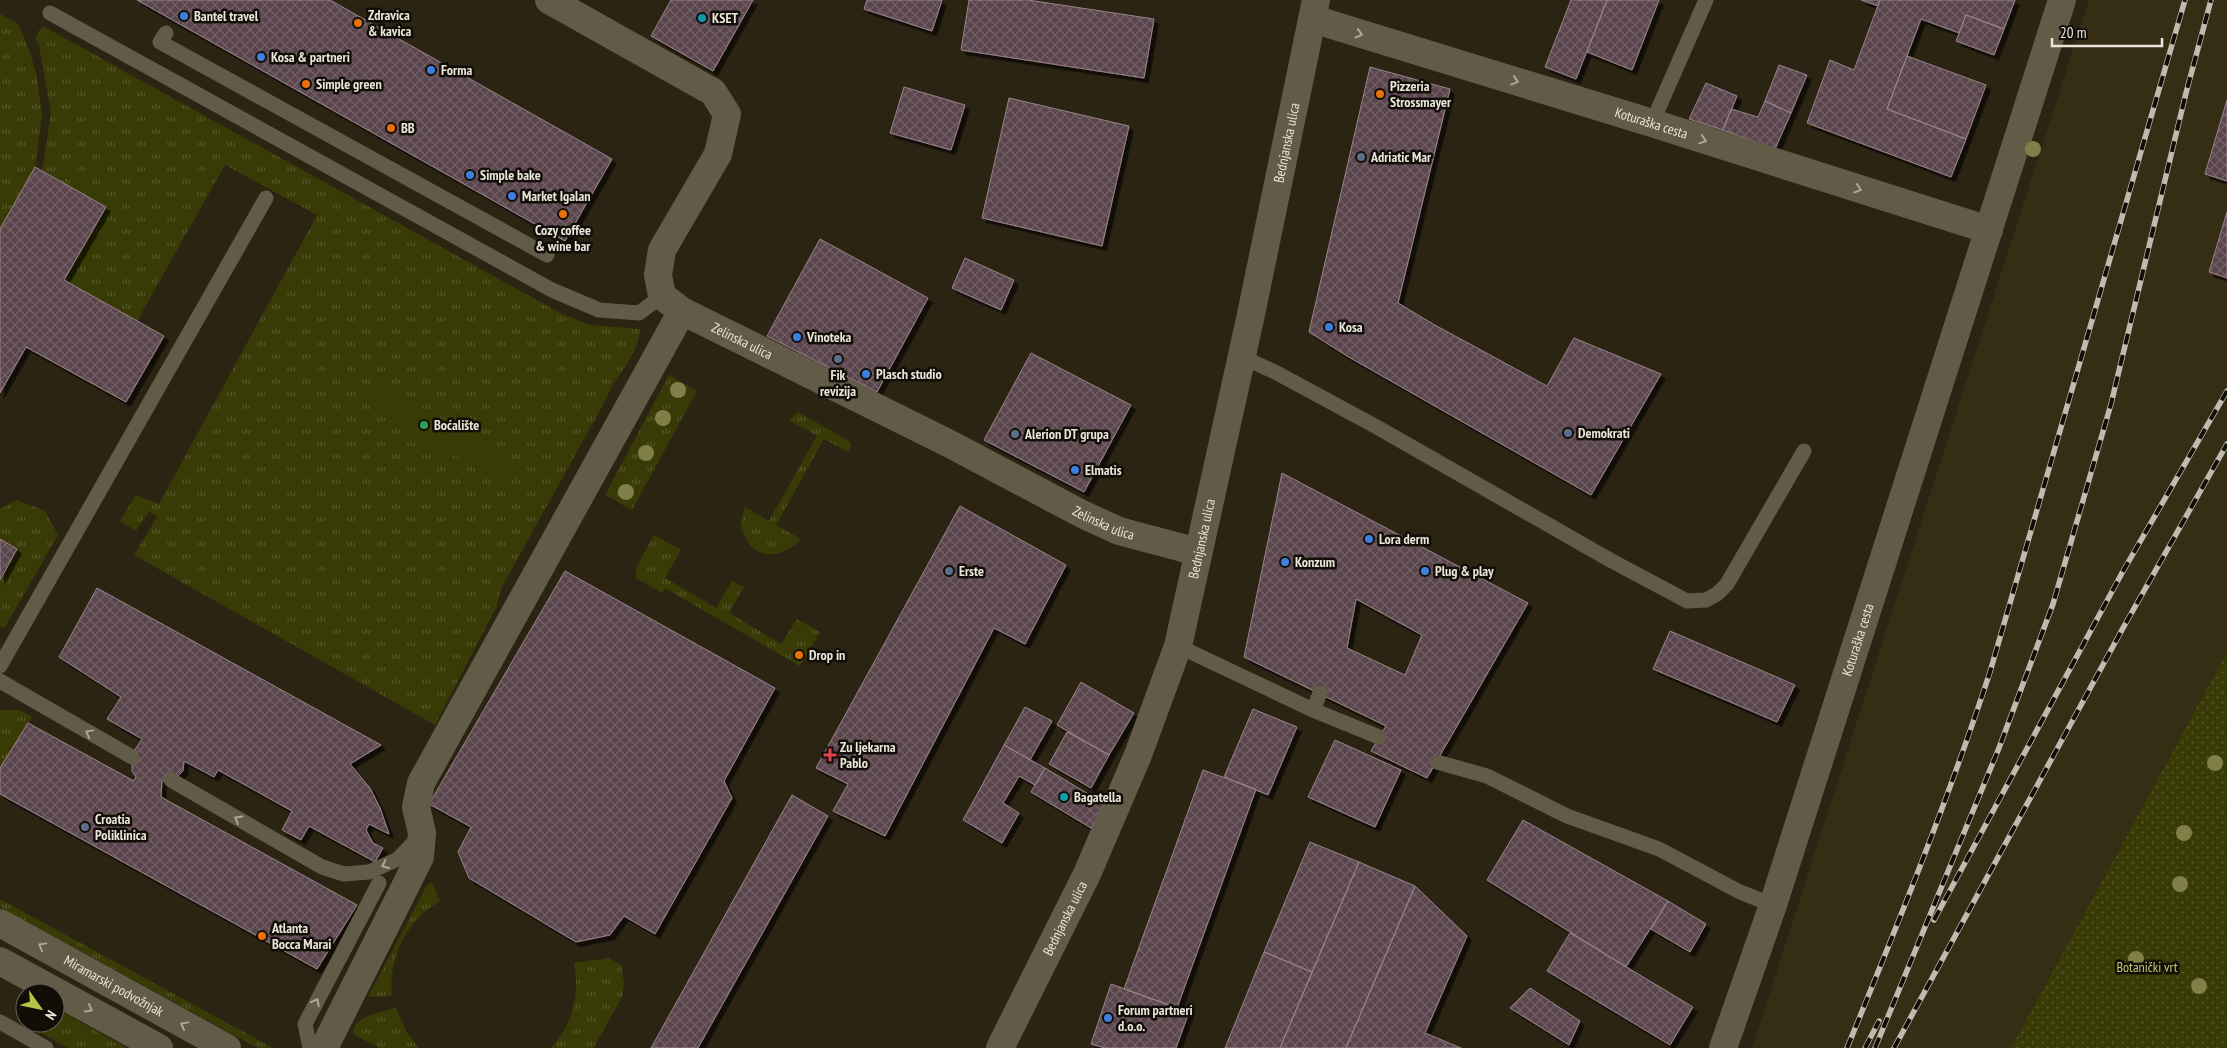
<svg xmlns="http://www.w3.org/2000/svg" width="2227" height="1048" viewBox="0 0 2227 1048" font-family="'PT Sans Narrow',sans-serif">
<defs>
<pattern id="grass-tufts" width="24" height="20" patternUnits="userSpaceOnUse" patternTransform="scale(1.25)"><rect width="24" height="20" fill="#393b06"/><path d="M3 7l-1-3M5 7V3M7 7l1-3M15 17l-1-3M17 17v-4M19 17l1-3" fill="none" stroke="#56572a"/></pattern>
<pattern id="garden-dots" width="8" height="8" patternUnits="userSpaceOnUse" patternTransform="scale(1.25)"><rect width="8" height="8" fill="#393b06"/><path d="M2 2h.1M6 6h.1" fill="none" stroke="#56572a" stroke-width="1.8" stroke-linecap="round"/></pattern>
<pattern id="building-cross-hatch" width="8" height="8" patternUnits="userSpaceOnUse" patternTransform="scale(1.25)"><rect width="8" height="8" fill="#5a454d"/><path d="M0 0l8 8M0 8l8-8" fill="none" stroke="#726066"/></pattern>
<filter id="shadow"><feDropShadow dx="4.5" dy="4.5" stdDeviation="0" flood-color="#0009"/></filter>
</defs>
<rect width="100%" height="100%" fill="#2b2413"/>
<path fill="#362d15" d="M2089,0h138v652l-216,396h-259z"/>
<path fill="url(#grass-tufts)" d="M0,14l18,10 10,23 8,25 6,42 -7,53 -35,62z
M43,26l519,288 28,11 50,4c-2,29 -25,46 -35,72l-103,186 -6,21 -61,117 -301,-170 23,-38 -8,-6 -13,20 -16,-10 16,-26 23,9 158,-289 -92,-50 -88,156 -73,-41 41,-73 -63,-35 9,-59 -12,-68 -4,-7z
M669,375l28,16 -65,119 -27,-15z
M798,412l51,29 2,4 -3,7 -24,-13 -48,86 25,14c-16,17 -44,24 -55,-1 -2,-3 -5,-8 -5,-11 -1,-6 3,-14 4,-20l24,14 48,-85 -28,-16z
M17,500l28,11 13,24 -53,92 -5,1v-48l17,-30 -17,-11v-30z
M654,535l27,15 -16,28 51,30 16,-27 12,6 -15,26 52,31 16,-25 23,13 -20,34 -135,-78 -3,5 -26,-15v-10z
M0,710h20l12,7 -32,51z
M430,883l3,1 7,17c-33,19 -52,56 -48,95l-24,1 58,-110z
M0,899l273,149h-15l-258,-141z
M609,958l12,7 3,18 -2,14 -29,51h-42c22,-24 29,-53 23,-85z
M25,1000v23h30v-15l72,40h-59l-49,-28 -3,-8 5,-11z
M396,1008l11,25 12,15h-39l-25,-13 -2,-4c4,-16 28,-19 43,-23z"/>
<path fill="url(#garden-dots)" d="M2227,652v396h-216z"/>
<path fill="#393b06" d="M378,385l133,79 -11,18 -133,-78z"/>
<path fill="url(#building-cross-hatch)" stroke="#9a838b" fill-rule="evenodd" filter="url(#shadow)" d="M137,0h193l282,159 -47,82z
M671,0h82l-40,71 -62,-35z
M867,0h75l-10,31 -68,-22z
M969,0h59l126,19 -10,59 -183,-28z
M1571,0h36l-31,79 -31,-12z
M1607,0h52l-27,70 -45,-18z
M1861,0h19l-2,6z
M1880,0h135l-11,29 -38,-14 -7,18 -38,-14 -34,90 79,30 -15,38 -144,-54 23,-63 24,10z
M1966,15l38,14 -10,26 -38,-14z
M1907,56l79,29 -20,54 -79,-30z
M1779,65l28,10 -16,38 -26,-12z
M1370,67l80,22 -52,214 35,21 114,62 27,-48 87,36 -70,121 -244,-139 -38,-24z
M1706,83l31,13 -14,34 -34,-11z
M904,87l61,18 -14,45 -61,-17z
M1009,98l120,28 -27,120 -120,-28z
M2227,100v81l-22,-7z
M1765,101l26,12 -16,36 -52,-19 8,-21 27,8z
M35,167l71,40 -42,73 100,56 -38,66 -100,-55 -26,46v-164z
M2227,212v66l-18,-6z
M820,239l108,59 -51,94 -110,-56z
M965,258l49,22 -13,30 -49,-22z
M1031,353l100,52 -47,87 -100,-52z
M1282,473l246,130 -101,175 -56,-27 15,-25 -142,-69zM1356,599l66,36 -17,40 -58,-27z
M960,506l106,59 -41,79 -31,-16 -109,208 -52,-25 15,-27 -32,-16z
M0,539l17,10 -17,31z
M565,571l210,117 -51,93 8,17 -77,136 -31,-18 -14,19 -34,7 -107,-64 -11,-26 13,-25 -42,-23z
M97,588l284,157 -31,19 20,24 10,20 9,26 -20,-10 -3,6 7,13 10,5 -8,14 -66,-36 -8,14 -19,-10 10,-19 -74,-41 -4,7 -30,-16 -1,10 -8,8 -13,2 -1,16 196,108 -40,64 -317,-175v-26l28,-45 106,58 2,-4 -4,-6v-17l10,-15 -35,-20 14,-22 -62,-40z
M1670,631l125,54 -18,37 -124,-53z
M1081,682l53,31 -25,42 -52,-30z
M1025,707l27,14 -22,39 -26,-15z
M1253,709l44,18 -29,68 -44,-18z
M1067,732l42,23 -18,33 -42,-24z
M1335,740l66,30 -26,57 -67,-30z
M1004,745l41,23 -10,17 -16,-9 -16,27 16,10 -17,30 -39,-23z
M1045,768l60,36 -14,24 -60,-36z
M1203,770l53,19 -79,219 -53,-19z
M792,795l36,21 -130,232h-47z
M1523,820l145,81 -42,66 -139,-87z
M1310,842l49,20 -47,110 -48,-20z
M1359,862l56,24 -69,162h-66z
M1415,886l52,50 -42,97 36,15h-115z
M1668,901l38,23 -16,28 -39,-23z
M1570,933l123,74 -23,38 -123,-74z
M1264,952l48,20 -32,76h-55z
M1111,984l78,28 -13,36h-71l-14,-4z
M1530,988l50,33 -11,24 -59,-37z"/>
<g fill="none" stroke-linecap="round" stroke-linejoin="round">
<path stroke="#625b48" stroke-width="15" d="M50,13l502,277 47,20 40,3 23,-17
M166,33l-6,9 387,213
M1652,123l54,-123
M1242,357l33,15 100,54 235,134 77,41 19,-1 11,-6 10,-10 77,-133
M1178,646l135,64 66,27
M0,666l266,-468
M0,681l132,76
M1313,710l7,-17
M1437,762l50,14 80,40 92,33 81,43 33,13
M171,780l151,87 22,7 25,-2 29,-13 23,-24
M0,1022l46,26
M310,1048l-5,-24 74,-141"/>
<g stroke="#625b48" stroke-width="28">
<path id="s1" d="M549,0l164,92 14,22 -9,40 -56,96 -4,25 4,21 20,15 268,133 132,70 37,17 79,21"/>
<path id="s2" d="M1313,19l339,104 337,107"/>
<path d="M324,1048l96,-191 2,-24 -6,-26 5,-24 261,-472"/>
<path id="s3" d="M1000,1048l87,-174 51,-119 40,-109 72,-327 66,-319"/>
<path id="s4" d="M1723,1048l50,-143 289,-905"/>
</g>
<g stroke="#625b48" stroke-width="28">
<path id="s5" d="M0,923l227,125"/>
<path d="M0,961l159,87"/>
</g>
<defs>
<path id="rail" d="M1934,920l188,-347 105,-182
M1847,1048c51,-124 101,-248 143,-376l195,-672
M1865,1048l14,-27
M1875,1048l124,-300 54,-144 58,-200 75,-311 25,-93
M1894,1048l229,-420 104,-184"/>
</defs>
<use href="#rail" stroke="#c0bbae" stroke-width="5.5"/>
<use href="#rail" stroke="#110e07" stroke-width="4" stroke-dasharray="11" stroke-linecap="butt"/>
</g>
<g fill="#807f48">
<circle cx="2033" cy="149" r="8"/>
<circle cx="678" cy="390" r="8"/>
<circle cx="663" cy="418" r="8"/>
<circle cx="646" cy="453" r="8"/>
<circle cx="626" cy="492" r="8"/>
<circle cx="2215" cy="763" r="8"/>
<circle cx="2184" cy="833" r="8"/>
<circle cx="2180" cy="884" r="8"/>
<circle cx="2136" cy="959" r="8"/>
<circle cx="2199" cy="986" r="8"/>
</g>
<defs><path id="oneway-chevron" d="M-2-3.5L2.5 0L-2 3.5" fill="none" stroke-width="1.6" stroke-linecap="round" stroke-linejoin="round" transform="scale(1.25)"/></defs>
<g stroke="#ada798">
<use href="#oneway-chevron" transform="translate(1359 34) rotate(17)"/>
<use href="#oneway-chevron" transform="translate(1515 81) rotate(17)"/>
<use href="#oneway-chevron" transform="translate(1703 140) rotate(18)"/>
<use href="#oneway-chevron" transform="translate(1858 189) rotate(18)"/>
<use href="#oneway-chevron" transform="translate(89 733) rotate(-151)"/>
<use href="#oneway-chevron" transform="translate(238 819) rotate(-150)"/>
<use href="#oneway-chevron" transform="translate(385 865) rotate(155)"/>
<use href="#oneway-chevron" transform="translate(42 946) rotate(-151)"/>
<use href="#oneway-chevron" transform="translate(316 1002) rotate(-62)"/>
<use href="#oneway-chevron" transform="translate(89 1009) rotate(29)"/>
<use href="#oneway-chevron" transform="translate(184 1025) rotate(-151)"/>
</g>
<g fill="#3f7fe0" stroke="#110e07" stroke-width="2">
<circle cx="184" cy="16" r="5"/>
<circle cx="261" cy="57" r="5"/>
<circle cx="431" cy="70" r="5"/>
<circle cx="470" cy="175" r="5"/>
<circle cx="512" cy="196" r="5"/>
<circle cx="1329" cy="327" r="5"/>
<circle cx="797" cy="337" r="5"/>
<circle cx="866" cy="374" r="5"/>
<circle cx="1075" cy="470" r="5"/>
<circle cx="1369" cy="539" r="5"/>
<circle cx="1285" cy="562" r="5"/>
<circle cx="1425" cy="571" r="5"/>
<circle cx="1108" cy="1018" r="5"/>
</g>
<g fill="#0f9aa8" stroke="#110e07" stroke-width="2">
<circle cx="702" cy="18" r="5"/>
<circle cx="1064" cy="797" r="5"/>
</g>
<g fill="#e8710a" stroke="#110e07" stroke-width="2">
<circle cx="358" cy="23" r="5"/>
<circle cx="306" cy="84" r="5"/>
<circle cx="1380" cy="94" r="5"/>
<circle cx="391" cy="128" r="5"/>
<circle cx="563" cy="214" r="5"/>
<circle cx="799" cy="655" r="5"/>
<circle cx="262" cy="936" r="5"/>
</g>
<g fill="#5c6f8a" stroke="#110e07" stroke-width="2">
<circle cx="1361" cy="157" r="5"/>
<circle cx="838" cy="359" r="5"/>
<circle cx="1568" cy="433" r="5"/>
<circle cx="1015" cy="434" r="5"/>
<circle cx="949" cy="571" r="5"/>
<circle cx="85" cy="827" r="5"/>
</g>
<circle fill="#2e9e5b" stroke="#110e07" stroke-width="2" cx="424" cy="425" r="5"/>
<path fill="#e0444e" stroke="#110e07" stroke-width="2" d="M827.5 747.5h5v5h5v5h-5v5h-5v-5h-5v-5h5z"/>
<g text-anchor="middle" stroke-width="5" stroke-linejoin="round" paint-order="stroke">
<g font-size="14" font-weight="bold" fill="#eae5da" stroke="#110e07" text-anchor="start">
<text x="368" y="20">Zdravica<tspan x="368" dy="16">&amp; kavica</tspan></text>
<text x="194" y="21">Bantel travel</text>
<text x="712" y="23">KSET</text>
<text x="271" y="62">Kosa &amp; partneri</text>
<text x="441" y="75">Forma</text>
<text x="316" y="89">Simple green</text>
<text x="1390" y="91">Pizzeria<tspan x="1390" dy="16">Strossmayer</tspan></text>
<text x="401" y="133">BB</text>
<text x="1371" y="162">Adriatic Mar</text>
<text x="480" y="180">Simple bake</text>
<text x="522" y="201">Market Igalan</text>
<text x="563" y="235" text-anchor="middle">Cozy coffee<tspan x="563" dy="16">&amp; wine bar</tspan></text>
<text x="1339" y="332">Kosa</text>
<text x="807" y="342">Vinoteka</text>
<text x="876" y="379">Plasch studio</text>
<text x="838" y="380" text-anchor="middle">Fik<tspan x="838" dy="16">revizija</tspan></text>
<text x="434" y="430">Boćalište</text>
<text x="1578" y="438">Demokrati</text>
<text x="1025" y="439">Alerion DT grupa</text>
<text x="1085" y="475">Elmatis</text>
<text x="1379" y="544">Lora derm</text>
<text x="1295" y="567">Konzum</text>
<text x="959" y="576">Erste</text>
<text x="1435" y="576">Plug &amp; play</text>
<text x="809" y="660">Drop in</text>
<text x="840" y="752">Zu ljekarna<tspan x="840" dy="16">Pablo</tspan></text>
<text x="1074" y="802">Bagatella</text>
<text x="95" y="824">Croatia<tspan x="95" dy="16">Poliklinica</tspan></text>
<text x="272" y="933">Atlanta<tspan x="272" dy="16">Bocca Marai</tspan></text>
<text x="1118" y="1015">Forum partneri<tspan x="1118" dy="16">d.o.o.</tspan></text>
</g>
<g font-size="14" fill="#eae5da" stroke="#110e07">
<text dy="5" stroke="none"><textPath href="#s2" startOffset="354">Koturaška cesta</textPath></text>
<text dy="5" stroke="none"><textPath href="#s3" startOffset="955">Bednjanska ulica</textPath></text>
<text dy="5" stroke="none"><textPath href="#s1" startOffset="505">Zelinska ulica</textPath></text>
<text dy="5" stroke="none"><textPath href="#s1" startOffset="910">Zelinska ulica</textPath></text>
<text dy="5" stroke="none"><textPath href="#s3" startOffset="550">Bednjanska ulica</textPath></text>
<text dy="5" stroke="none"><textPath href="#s4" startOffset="430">Koturaška cesta</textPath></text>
<text dy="5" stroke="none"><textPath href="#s3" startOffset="145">Bednjanska ulica</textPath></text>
<text dy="5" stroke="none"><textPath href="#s5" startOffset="130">Miramarski podvožnjak</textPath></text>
</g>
<g font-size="14" fill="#c5ca73" stroke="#110e07">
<text x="2147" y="972">Botanički vrt</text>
</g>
</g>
<g transform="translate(40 1008) rotate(123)"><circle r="24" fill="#110e07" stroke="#68645b"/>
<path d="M0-4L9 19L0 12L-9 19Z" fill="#b7c148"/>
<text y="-8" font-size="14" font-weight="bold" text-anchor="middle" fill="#eae5da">N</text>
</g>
<path d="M2052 38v8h110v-8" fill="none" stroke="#eae5da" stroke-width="2.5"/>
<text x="2060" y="38" font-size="15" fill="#eae5da" stroke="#110e07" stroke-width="4" paint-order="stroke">20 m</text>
</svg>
